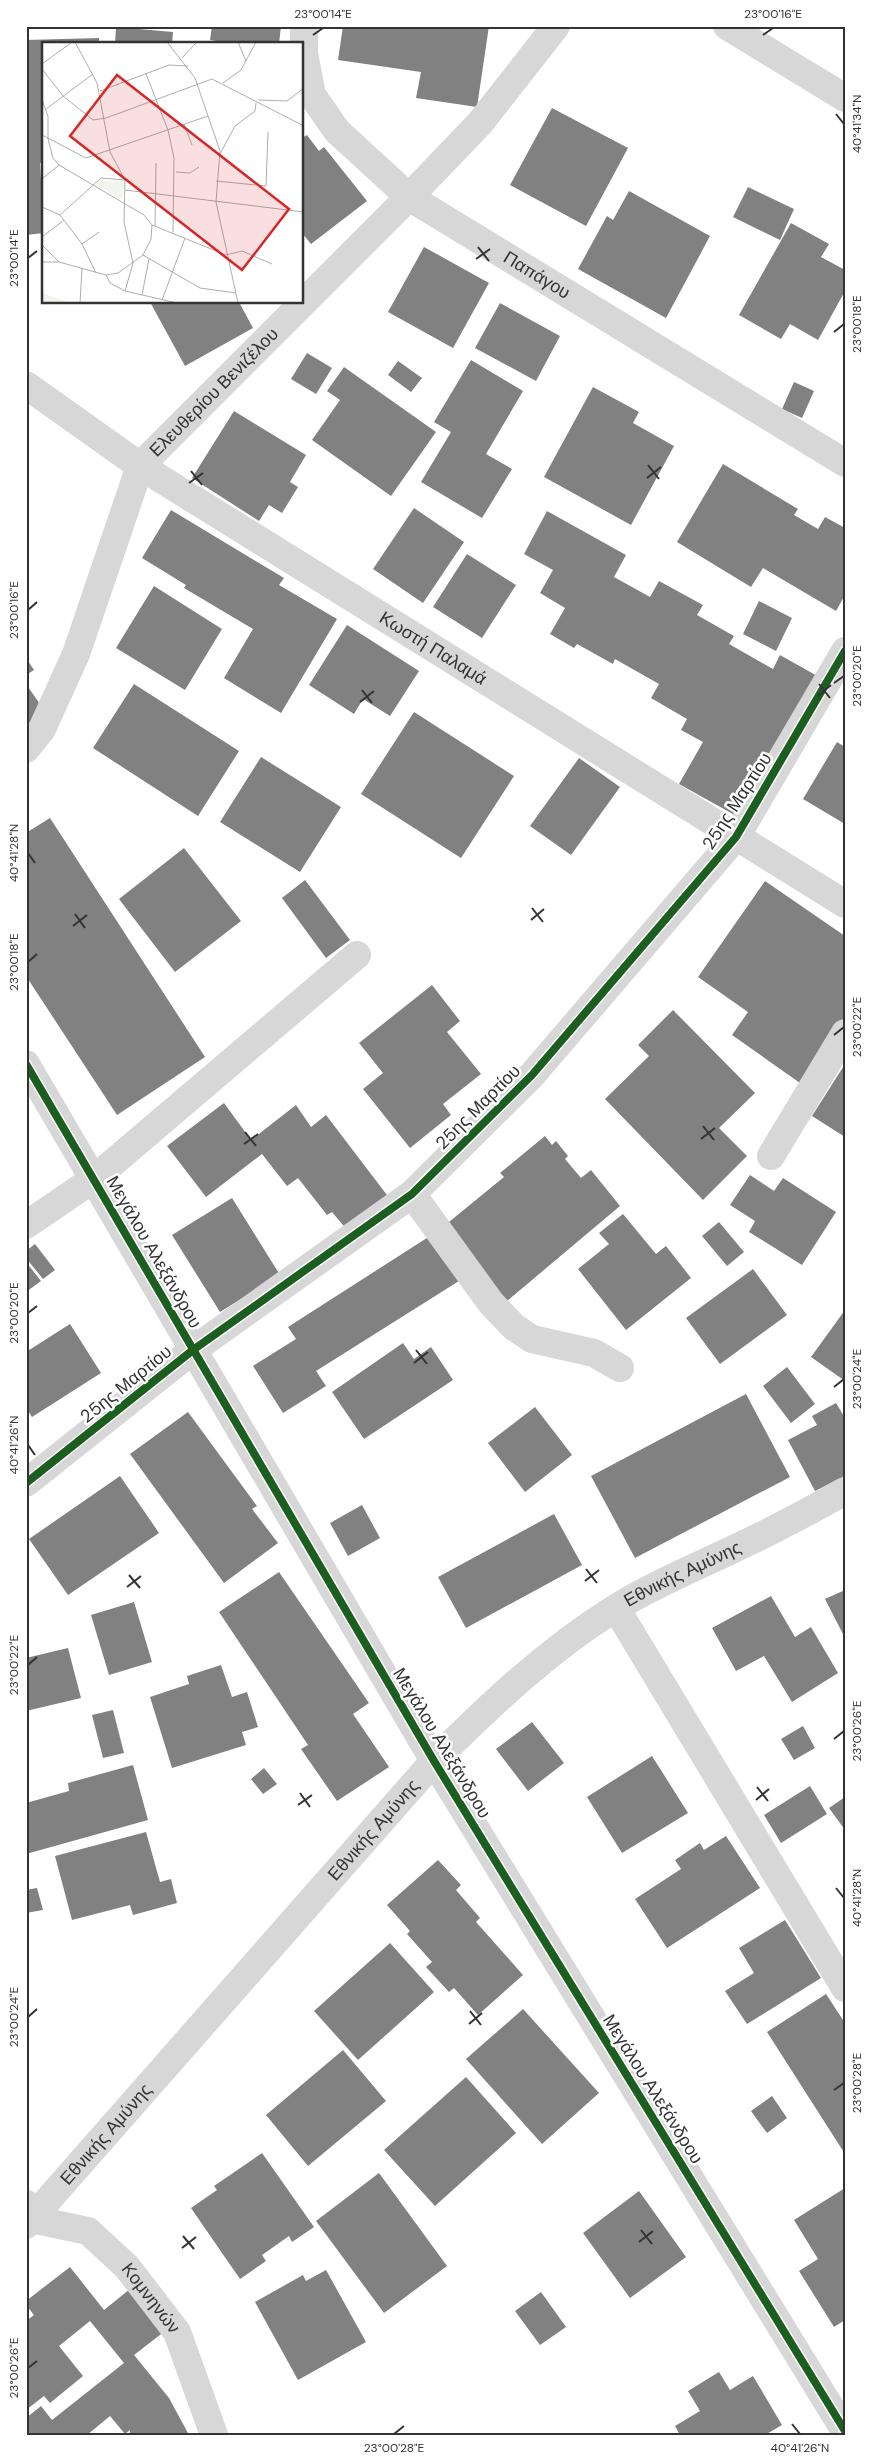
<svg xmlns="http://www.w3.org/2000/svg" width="871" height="2461" viewBox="0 0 871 2461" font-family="'DM Sans',sans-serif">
<rect width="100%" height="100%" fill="#fff"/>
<path fill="#818181" d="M212,26h69l-2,18h-42l-27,-4z
M343,26h146l-12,81 -61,-9 5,-26 -83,-12z
M116,27l57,5 -1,12h-57z
M99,38v6h-55v119h-4l4,70 -18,2v-195z
M552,108l76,40 -42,78 -76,-41z
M307,135l12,16 5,-4 43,54 -56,43 -9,-11v-95z
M748,187l46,22 -14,31 -47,-23z
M629,191l81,45 -44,82 -88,-49 29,-53 6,4z
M791,223l38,21 -8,13 24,13v21l-27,49 -28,-16 -9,15 -42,-24z
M424,247l65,36 -36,65 -65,-36z
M150,302h89l14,26 -68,38z
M500,303l60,33 -24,45 -61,-33z
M307,353l25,15 -16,26 -25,-15z
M471,360l52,31 -37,63 26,15 -30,49 -61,-36 30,-50 -17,-10z
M398,361l24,17 -11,14 -23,-17z
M344,367l92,65 -45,64 -79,-56 28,-40 -13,-9z
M794,382l20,9 -12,27 -20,-9z
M593,387l46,25 -6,11 41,23 -43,79 -87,-48z
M234,411l72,44 -16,27 8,5 -16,26 -13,-8 -10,16 -67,-43z
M723,464l75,45 -4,6 24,14 7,-12 20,11v67l-9,16 -73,-43 -12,19 -74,-45z
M414,508l50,34 -41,61 -50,-34z
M171,510l113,68 -5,7 58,34 -56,94 -57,-35 29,-49 -69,-41 2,-3 -44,-27z
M547,511l79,44 -12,22 36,20 9,-16 44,24 -6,10 37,21 -5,8 44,25 7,-14 39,22 -79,141 -61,-34 24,-42 -22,-12 6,-11 -36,-21 8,-14 -44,-25 -2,5 -36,-20 -3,4 -24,-14 15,-26 -25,-15 13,-23 -29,-16z
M467,554l49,31 -34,53 -49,-31z
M154,586l68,43 -37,61 -69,-42z
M759,601l33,17 -16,33 -33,-17z
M347,625l72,46 -29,45 -27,-17 -9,15 -45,-29z
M26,658l8,12 -8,5z
M26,684l16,23 -16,20z
M134,684l105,67 -41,65 -105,-68z
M414,712l100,64 -53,82 -100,-64z
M837,742l8,5v77l-42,-25z
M261,757l80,50 -41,65 -80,-50z
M579,758l41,29 -49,68 -41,-29z
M50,818l155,239 -88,58 -91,-139v-143z
M184,848l57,73 -66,51 -56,-73z
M305,880l45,60 -24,18 -44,-60z
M765,881l80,55v82l-45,65 -68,-48 16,-23 -50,-35z
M432,985l28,36 -13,11 34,42 -38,30 8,11 -41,33 -47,-59 20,-16 -24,-30z
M673,1010l82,83 -36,35 28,28 -44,44 -98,-101 44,-43 -11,-11z
M845,1064v73l-33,-21z
M224,1103l27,37 45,-35 15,22 15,-12 64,84 -42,32 -16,-19 -5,3 -29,-37 -11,8 -25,-32 -56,43 -39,-51z
M545,1136l7,9 4,-4 12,15 -3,3 16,19 10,-8 29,36 -113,95 -63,-75 60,-49 -4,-4z
M750,1175l24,16 9,-13 53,34 -34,53 -53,-33 6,-11 -25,-16z
M232,1198l48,77 -60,37 -48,-77z
M623,1214l33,40 10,-8 25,32 -65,52 -48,-61 31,-25 -10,-11z
M719,1222l25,30 -17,14 -25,-30z
M430,1236l29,45 -143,90 10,15 -43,27 -30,-47 43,-27 -8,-12z
M35,1244l20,26 -12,9 -17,-21v-7z
M26,1262l15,19 -15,11z
M753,1269l34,46 -67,49 -34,-46z
M845,1310v71l-34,-24z
M70,1324l31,49 -69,44 -6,-9v-56z
M403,1343l11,16 17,-12 22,33 -89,59 -32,-47z
M787,1367l28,37 -24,19 -28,-37z
M746,1394l44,83 -155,81 -44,-82z
M836,1403l9,15v58l-30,15 -27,-51 29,-15 -5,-9z
M535,1407l37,48 -47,37 -37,-49z
M188,1412l69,94 -5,3 26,34 -54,40 -94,-129z
M120,1476l39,57 -91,62 -39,-56z
M362,1505l18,33 -32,18 -18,-33z
M554,1514l28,51 -116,63 -28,-51z
M279,1572l90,131 -16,11 36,53 -52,34 -36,-52 7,-4 -89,-133z
M845,1590v48l-20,-39z
M771,1596l24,41 16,-10 27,46 -46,29 -28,-46 -28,15 -24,-43z
M134,1602l18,60 -43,13 -18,-60z
M68,1648l13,50 -55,13v-53z
M221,1665l11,32 15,-5 11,35 -16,5 4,13 -74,23 -22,-71 39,-13 -2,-8z
M113,1710l11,43 -21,5 -11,-43z
M532,1722l32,41 -36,28 -32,-42z
M803,1726l12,22 -21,12 -13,-21z
M652,1756l36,57 -66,40 -35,-56z
M133,1765l15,55 -122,34v-51l43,-12 -1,-8z
M264,1768l13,16 -14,10 -12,-15z
M810,1786l17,28 -46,29 -17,-28z
M845,1797v33l-16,-22z
M146,1832l14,50 11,-3 6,24 -44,12 -3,-10 -58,15 -17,-64z
M726,1836l34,52 -93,60 -32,-49 46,-30 -6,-9 25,-17 4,7z
M438,1860l23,25 -5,5 24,28 -4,4 47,53 -45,40 -24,-27 -5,4 -23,-25 6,-5 -25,-28 3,-3 -23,-26z
M37,1888l6,22 -17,3v-23z
M785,1920l36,58 -74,46 -22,-33 29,-18 -15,-25z
M390,1943l44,49 -76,68 -44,-49z
M826,1994l19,29v131l-78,-122z
M523,2009l76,84 -57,51 -76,-85z
M343,2050l43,51 -78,65 -42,-51z
M466,2077l50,56 -81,73 -51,-56z
M772,2096l15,22 -20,15 -16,-22z
M262,2153l52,74 -22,15 -3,-6 -27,19 4,6 -26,18 -49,-71 26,-18 -3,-4z
M379,2173l68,93 -63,47 -68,-92z
M845,2188v132l-11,7 -35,-56 19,-12 -24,-39z
M639,2191l47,66 -56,41 -47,-65z
M70,2267l34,43 26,-21 35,42 -31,24 35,43 20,37h-59v-5l-5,4 -15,-18 -23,19h-61v-17l15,-12 11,14 72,-57 -34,-42 -31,25 24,30 -33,27 -6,-7 -18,14v-89l8,-6 -8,-10v-4z
M326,2270l40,72 -68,38 -43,-78 48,-27 3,6z
M541,2292l25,35 -26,18 -25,-34z
M719,2372l11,18 23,-14 29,49 -17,10h-85l-5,-9 25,-15 -12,-20z"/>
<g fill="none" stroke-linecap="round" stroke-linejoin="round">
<g stroke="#d7d7d7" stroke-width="28">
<path id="s1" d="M304,26v27l8,42 25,36 72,66 436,266"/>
<path d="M727,26l118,72"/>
<path id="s2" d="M26,385l114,81 705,438"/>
<path id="s3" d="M26,749l16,-20 34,-75 64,-188 269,-269 71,-74 76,-97"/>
<path d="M26,1064l408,697 411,670"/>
<path d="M771,1156l74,-123"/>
<path d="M412,1194l79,109 23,24 18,12 62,14 26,15"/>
<path d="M26,1225l69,-47 262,-223"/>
<path d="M26,1483l167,-133 219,-156 120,-119 204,-238 109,-186"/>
<path d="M616,1608l229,380"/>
<path id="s4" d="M27,2204l4,15 57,12 39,36 50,65 37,103"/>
<path id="s5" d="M26,2225l408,-464c56,-56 113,-110 180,-152 35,-22 73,-38 109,-55 41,-19 82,-40 122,-63"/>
</g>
<defs>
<path id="cycleway" d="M26,1064l408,697 411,670
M26,1483l167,-133 219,-156 120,-119 204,-238 109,-186"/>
</defs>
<use href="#cycleway" stroke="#fff" stroke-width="11"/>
<use href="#cycleway" stroke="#1b5e20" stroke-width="8"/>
</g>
<path fill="none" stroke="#333" stroke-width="2" d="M313,35l10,-7M763,35l10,-7M836,114l8,10M478,247l11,14M28,258l9,-7M476,259l14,-10M834,332l10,-8M648,465l11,14M191,471l11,14M647,478l14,-11M189,483l14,-10M28,610l9,-8M834,683l10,-7M819,684l11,14M362,690l10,13M818,696l13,-11M360,702l14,-11M28,853l7,10M532,908l11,14M75,914l10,14M531,920l13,-11M73,926l14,-11M28,962l9,-8M834,1035l10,-8M703,1126l11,14M245,1132l11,14M701,1139l14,-11M244,1144l14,-10M28,1313l9,-7M416,1350l11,14M414,1363l14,-11M834,1387l10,-8M28,1445l7,10M586,1569l11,14M129,1575l11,13M585,1581l14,-11M127,1587l14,-11M28,1665l9,-8M834,1739l10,-8M757,1787l11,14M300,1793l10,14M756,1800l13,-11M298,1805l14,-10M836,1888l8,10M470,2011l11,14M28,2017l9,-8M469,2024l13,-11M834,2090l10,-7M641,2230l11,14M183,2236l11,13M639,2242l14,-11M182,2248l14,-11M28,2368l9,-7M792,2424l8,10M394,2434l10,-8"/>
<g text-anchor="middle" stroke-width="5" stroke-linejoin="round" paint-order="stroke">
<g font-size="18" fill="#333" stroke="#fff">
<text dy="6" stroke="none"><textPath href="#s1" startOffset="361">Παπάγου</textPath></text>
<text dy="6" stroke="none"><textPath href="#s3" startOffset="411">Ελευθερίου Βενιζέλου</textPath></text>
<text dy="6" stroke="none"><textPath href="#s2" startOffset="485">Κωστή Παλαμά</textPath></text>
<text transform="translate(737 801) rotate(-57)" y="6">25ης Μαρτίου</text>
<text transform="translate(478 1107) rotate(-45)" y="6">25ης Μαρτίου</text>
<text transform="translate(154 1252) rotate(60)" y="6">Μεγάλου Αλεξάνδρου</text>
<text transform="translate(126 1384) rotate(-39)" y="6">25ης Μαρτίου</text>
<text dy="6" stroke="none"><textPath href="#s5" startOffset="931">Εθνικής Αμύνης</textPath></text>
<text transform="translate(442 1743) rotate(59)" y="6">Μεγάλου Αλεξάνδρου</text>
<text dy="6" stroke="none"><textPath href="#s5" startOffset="526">Εθνικής Αμύνης</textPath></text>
<text transform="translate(653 2089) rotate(58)" y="6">Μεγάλου Αλεξάνδρου</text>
<text dy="6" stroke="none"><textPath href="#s5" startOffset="121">Εθνικής Αμύνης</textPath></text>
<text dy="6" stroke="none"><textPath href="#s4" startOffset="166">Κομνηνών</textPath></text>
</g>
</g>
<g transform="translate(42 42)">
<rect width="261" height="261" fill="#fff"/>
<path d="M0,251l29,10h-29z" fill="#f1f5ed"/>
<path d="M58,138l24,2 -2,17 -26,-14z" fill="#f1f5ed"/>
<path fill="none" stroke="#adadad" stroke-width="1" d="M33,0l22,41 13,69 15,28 -1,42 9,41 -8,28M125,0l28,36 25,73 -4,51 22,101M196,0l8,19M140,16l15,-16M0,22l30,-22M0,27l21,27 30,24 13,-2 106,-39 92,47M104,32l22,56 6,28 -1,75M181,41l18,-13 15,-28M58,49l69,-26 19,1M0,58l6,16v23l5,19 6,7 85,50 8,10 74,30 16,-4 30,13M216,58l29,1 17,-13M4,67l47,-35M142,82l8,21M0,93l44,23 122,-42M178,112l15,-28 20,-15 1,-8M134,130l14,1 9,-6M0,137l17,-14M174,139l50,5 2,-54M83,148l179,22M0,165l18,8 22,29 14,29M18,173l41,-37 24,2M113,184l1,-63M0,195l22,-17M40,202l17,-12M0,203l17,17M101,213l57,33 36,5M0,220h17l47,13 12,-2 25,-18 8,-16 1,-14M64,233l4,8 15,8 52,12M100,253l7,-36M120,258l23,-62M38,261l2,-35"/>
<path fill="#d62828" fill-opacity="0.15" stroke="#d62828" stroke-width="2.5" d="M75,33l172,134 -47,61 -172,-134z"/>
<rect width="261" height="261" fill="none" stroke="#333" stroke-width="2.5"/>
</g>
<rect width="871" height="2461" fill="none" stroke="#ffffff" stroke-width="55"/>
<rect x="28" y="28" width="816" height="2406" fill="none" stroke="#333" stroke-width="2"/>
<g font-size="12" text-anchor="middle" fill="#333">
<text x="323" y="18">23°00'14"E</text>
<text x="773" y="18">23°00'16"E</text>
<text transform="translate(857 124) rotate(-90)" y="4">40°41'34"N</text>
<text transform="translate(14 258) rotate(-90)" y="4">23°00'14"E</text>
<text transform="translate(857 324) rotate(-90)" y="4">23°00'18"E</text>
<text transform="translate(14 610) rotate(-90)" y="4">23°00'16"E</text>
<text transform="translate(857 676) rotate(-90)" y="4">23°00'20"E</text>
<text transform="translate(14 853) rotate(-90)" y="4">40°41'28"N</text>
<text transform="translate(14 962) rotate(-90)" y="4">23°00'18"E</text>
<text transform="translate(857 1027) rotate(-90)" y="4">23°00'22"E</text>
<text transform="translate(14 1313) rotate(-90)" y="4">23°00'20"E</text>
<text transform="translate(857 1379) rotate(-90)" y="4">23°00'24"E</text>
<text transform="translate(14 1445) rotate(-90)" y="4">40°41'26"N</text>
<text transform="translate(14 1665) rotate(-90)" y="4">23°00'22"E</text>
<text transform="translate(857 1731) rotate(-90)" y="4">23°00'26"E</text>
<text transform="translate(857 1898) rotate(-90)" y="4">40°41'28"N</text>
<text transform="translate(14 2017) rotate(-90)" y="4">23°00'24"E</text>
<text transform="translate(857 2083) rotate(-90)" y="4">23°00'28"E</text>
<text transform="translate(14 2368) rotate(-90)" y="4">23°00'26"E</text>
<text x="394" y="2452">23°00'28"E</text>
<text x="800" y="2452">40°41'26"N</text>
</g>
</svg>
